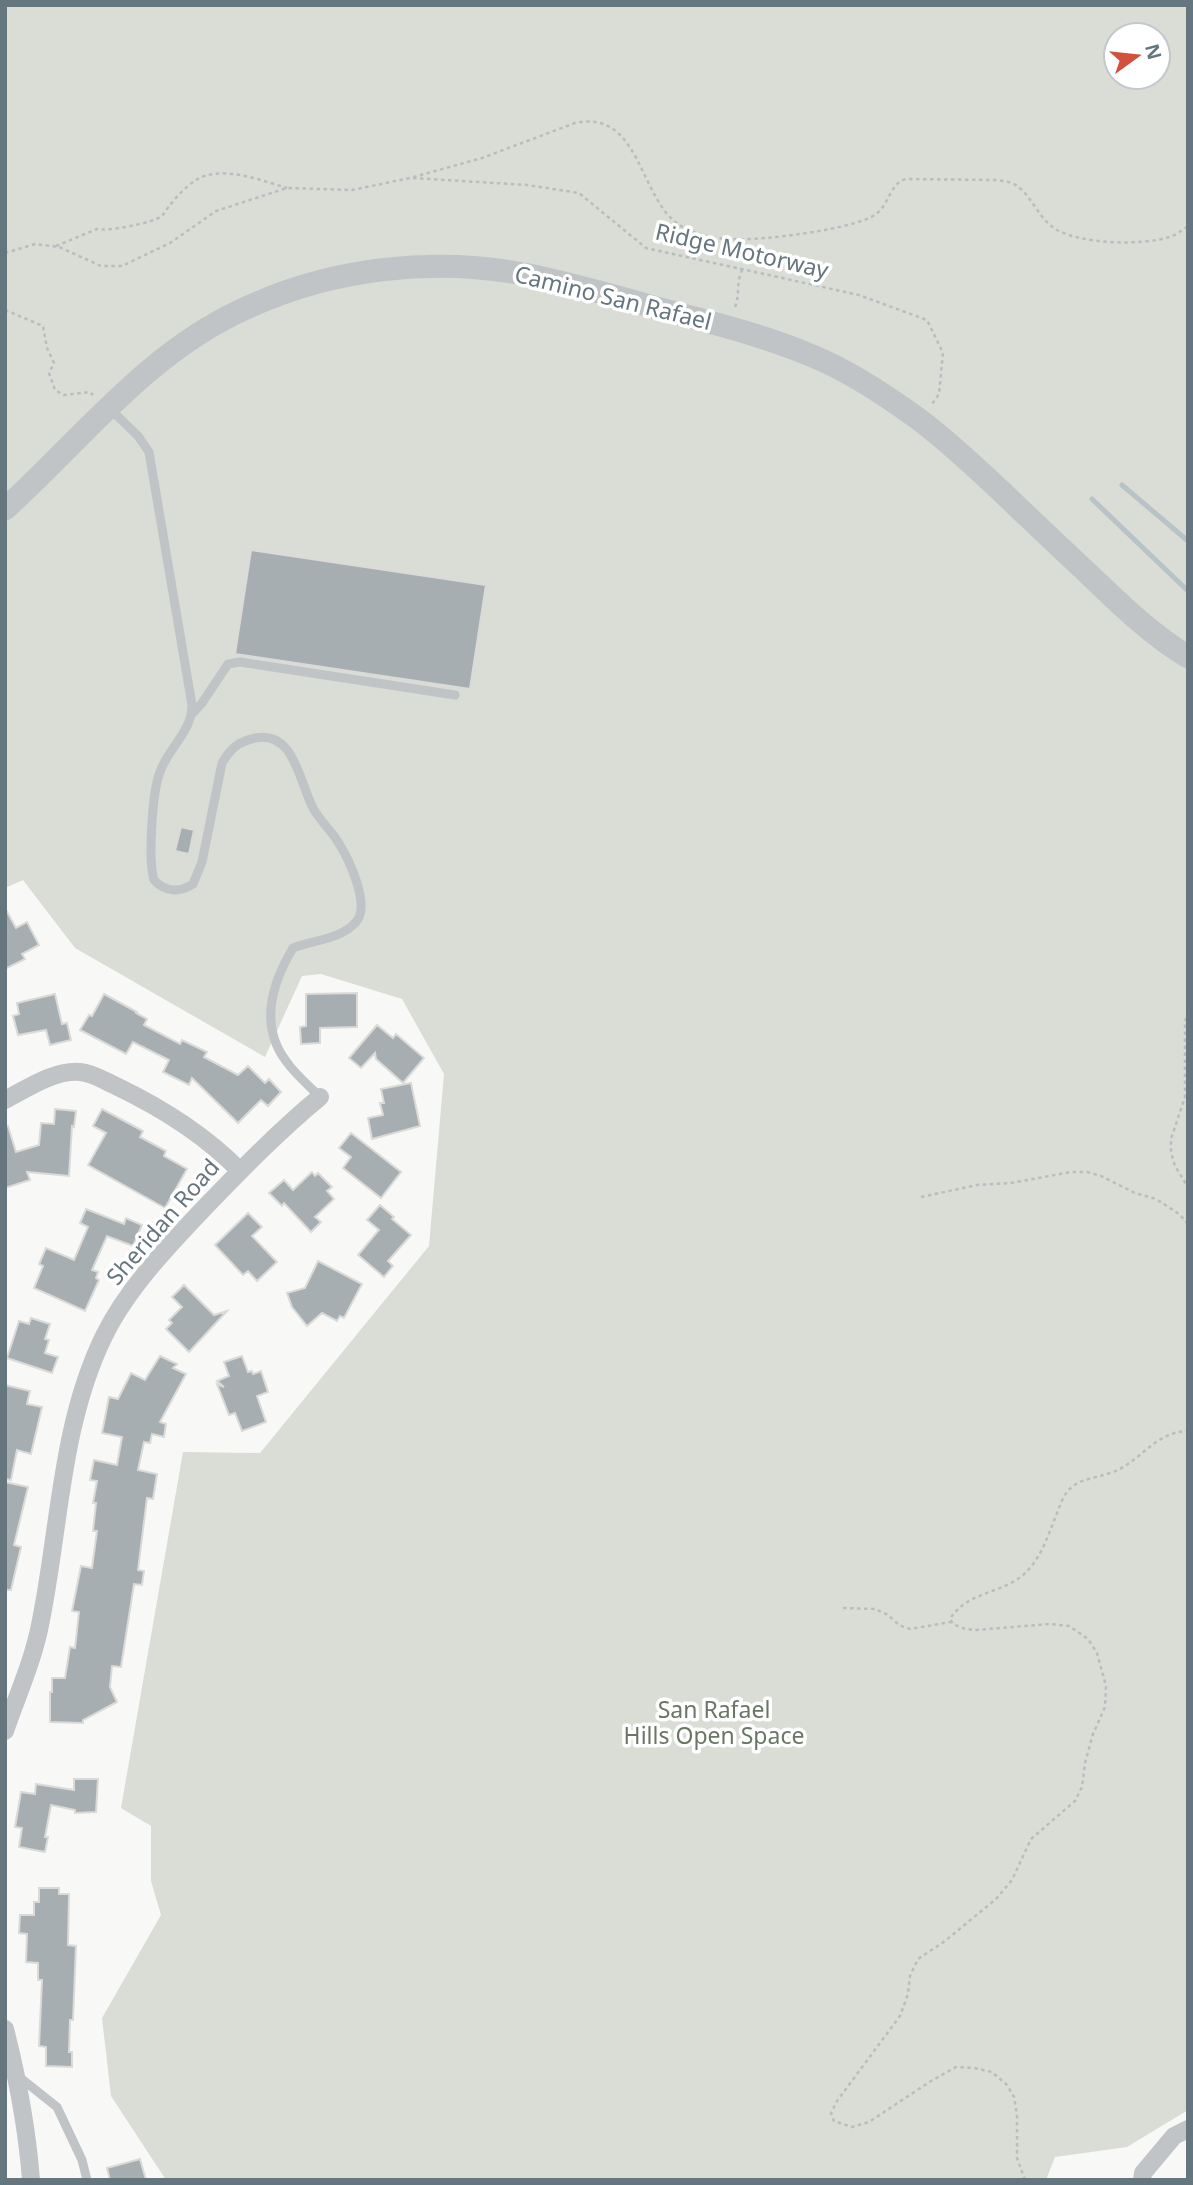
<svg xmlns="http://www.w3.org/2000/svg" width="1193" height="2185" viewBox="0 0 1193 2185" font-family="'Noto Sans',sans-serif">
<rect width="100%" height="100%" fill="#f8f8f6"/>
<path fill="#d9ddd6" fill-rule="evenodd" d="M5,5h1183v2105l-61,37 -72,10 -9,23h-880l-55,-84 -9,-78 59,-103 -10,-34v-55l-30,-18 62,-356 77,1 169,-207 15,-172 -42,-75 -81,-25 -19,2 -37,81 -190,-109 -52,-68 -18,8zM1116,35h42v42h-42z"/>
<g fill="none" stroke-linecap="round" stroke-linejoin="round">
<path stroke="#b7c3c6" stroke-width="5" d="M1122,485l66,56
M1092,499l96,92"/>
</g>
<path fill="#a6aeb2" stroke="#dadad8" stroke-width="2" d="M251,550l235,35 -16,104 -235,-35z
M181,827l13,3 -5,24 -14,-3z
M5,908l11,20 11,-6 12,23 -17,9 3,5 -20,10z
M357,993v34l-37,1v15l-19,1 -1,-17 6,-1v-32z
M55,994l7,30 5,-1 4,17 -21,5 -4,-15 -28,5 -5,-19 6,-2 -2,-11z
M104,994l33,18 -1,1 11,6 -3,6 36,19 2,-4 25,12 -3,5 34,18 10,-9 17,17 4,-4 12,13 -13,14 -7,-6 -23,23 -46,-45 -3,7 -26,-13 6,-12 -36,-18 -7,12 -46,-24 9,-15 3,1z
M377,1025l16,13 3,-4 28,24 -21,25 -27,-24 -1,-6 -14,15 -12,-10z
M411,1083l9,43 -48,13 -4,-21 15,-3 -3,-12h4l-3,-14z
M55,1109l21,2 -2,16 -2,-1 -3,50 -42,-4 3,8 -25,8v-62h3l8,26 23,-7 2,-22 13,1z
M102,1109l41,22 -3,6 26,14 -2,5 23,13 -22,39 -77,-43 18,-32 -13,-7z
M351,1133l50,39 -20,26 -38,-30 8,-11 -12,-9z
M312,1172l3,4 3,-3 14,14 -5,4 7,8 -19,18 6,5 -10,10 -27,-29 -2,3 -13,-13 15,-13 9,10z
M380,1205l14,12 -2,2 19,16 -23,26 5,5 -9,11 -26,-22 21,-25 -12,-10z
M86,1209l38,15 2,-6 16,7 -9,21 -26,-10 -15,34 6,2 -2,6 3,2 -14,31 -51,-23 9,-22 -4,-2 7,-16 28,12 14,-33 -8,-4z
M248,1213l14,14 -10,9 25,26 -20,19 -9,-10 -5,4 -28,-30z
M318,1261l44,23 -18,34 -4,-2 -3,5 -15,-8 -15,13 -15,-19 -5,-14 18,-5z
M184,1285l30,30 13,-4 -38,41 -23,-23 6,-6 -3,-3 13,-13 -10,-10z
M31,1318l19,6 -5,15 4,1 -4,13 13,4 -6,16 -45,-15 12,-37 10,3z
M160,1356l17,8 -4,4 13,6 -26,48 6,2 -2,13 -12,-3 -2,9 -6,-1 -6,28 19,4 -4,25 -6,-1 -9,72 6,1 -2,14 -8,-1 -13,83 -9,-1 -2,21 7,15 -34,18v3l-33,-1v-30h2v-14h13l5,-31 5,1 4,-36 -7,-1 9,-45 11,2 5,-37h-4l3,-28h-3l4,-22 -7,-1 4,-20 23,5 5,-28 -20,-4 7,-36 9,2 13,-26 14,7z
M242,1356l6,16 4,-1 1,3 8,-3 7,21 -11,4 9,26 -24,9 -7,-18 -6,2 -12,-31 7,3 -7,-6 12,-5 -5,-14z
M5,1385l25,6 -3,13 15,3 -11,47 -14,-4 -6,30 -6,-1z
M5,1482l23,5 -14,58 7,2 -10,43h-6z
M74,1779h24l-2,33 -21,1v-3l-24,-5 -6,32h3l-3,15 -26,-5 3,-19 -7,-1 6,-35 14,2 1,-10 38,6z
M39,1888h20v6h10l-1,51 8,1 -3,74h-3l-1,32h3v15l-26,-1v-19l-7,-1 3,-66h-4v-17l-12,-1 1,-28 -8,-1 1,-18h14v-13h5z
M140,2159l6,21h-36l-3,-12z"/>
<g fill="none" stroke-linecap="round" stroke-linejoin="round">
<path stroke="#babdbf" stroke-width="2.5" stroke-dasharray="3.5 3.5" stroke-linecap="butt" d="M413,178l114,7 52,8 67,55 213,47 68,25 16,33 -4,41 -7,10
M56,246l41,-17c9,3 55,-6 63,-12 4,-2 7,-9 10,-12 9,-11 23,-27 38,-30 25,-6 55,6 79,13
M5,253l30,-9 24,3 42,19h21l48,-23 46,-32 71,-23 65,2 58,-12 72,-20 93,-35c65,-14 64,74 103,101 16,11 37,15 56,15 27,2 123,-10 142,-25 13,-9 14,-31 30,-35l91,1c7,1 15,2 20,6 16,11 21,33 40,44 26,14 84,16 112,7 8,-2 13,-7 19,-11
M735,307c5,-12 1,-25 7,-37
M5,310l38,16 4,22 7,15 -5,10 6,17 9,5 26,-3 3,3
M1188,1011l-3,11v75l-14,42v13l4,14 13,21
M921,1197l56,-12 34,-2 60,-11h16l14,4 34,17 21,6 23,15 9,10
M843,1608l32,1 13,6 11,10 11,4 41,-7
M1025,2180l-8,-22v-43l-3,-18 -7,-12 -15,-13 -18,-4 -18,-1 -25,14 -62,41 -17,5 -18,-6 -3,-8 6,-12 63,-85 8,-22 2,-18 8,-17 27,-18 51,-42 16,-19 19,-41 44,-38 7,-14 3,-24 8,-29 12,-27 1,-21 -9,-33 -9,-14 -19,-13 -19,-2 -75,6 -10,-1 -12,-5 -3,-5c17,-27 49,-25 72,-43 20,-17 26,-42 36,-65 2,-6 5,-14 9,-19 11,-14 27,-13 43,-19 31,-10 43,-41 78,-42"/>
<path stroke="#c0c4c7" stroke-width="9" d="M108,407l30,29 11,16 43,253c0,27 -24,43 -32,67 -8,20 -12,89 -6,108 11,12 25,13 39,4l9,-22 20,-99c9,-15 16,-21 33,-25 39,-8 44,43 58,70 7,13 18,22 25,34 11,17 33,64 18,80 -16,18 -43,18 -63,26 -21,35 -34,77 -7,113 9,13 22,24 34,36
M192,714l10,-11 26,-39 12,-2 215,33
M18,2076l39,31 25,53 5,20"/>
<path stroke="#c0c4c7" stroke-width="18" d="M5,1100c23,-12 49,-30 75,-28 13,1 25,9 36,14 46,22 89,49 124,85
M5,1731c12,-35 28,-70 35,-106 20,-96 20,-199 64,-289 24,-49 67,-93 105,-133 35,-36 71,-73 111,-106
M5,2029c13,51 22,99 26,151
M1142,2180l1,-7 31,-37 14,-7"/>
<path stroke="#c0c4c7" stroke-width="23" d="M5,509c77,-70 142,-156 239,-200 87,-41 191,-53 285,-34 43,9 86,21 128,33 51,14 103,26 153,47 38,15 74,39 107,63 30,22 57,48 84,73 32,31 64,61 96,91 29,28 57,54 91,75"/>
</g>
<g text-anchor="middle" stroke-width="7" stroke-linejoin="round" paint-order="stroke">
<g font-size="23" fill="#66767e" stroke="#fff">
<text transform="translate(742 251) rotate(13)" y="8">Ridge Motorway</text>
<text transform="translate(613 298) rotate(14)" y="8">Camino San Rafael</text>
<text transform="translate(163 1222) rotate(-49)" y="8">Sheridan Road</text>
</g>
<g font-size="23" fill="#6a7765" stroke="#fff">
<text x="714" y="1718">San Rafael<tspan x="714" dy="26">Hills Open Space</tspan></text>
</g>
</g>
<rect width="1193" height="2185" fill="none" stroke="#66767e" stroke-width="14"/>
<g transform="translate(1137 56) rotate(75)"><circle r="33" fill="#ffffff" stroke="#c2c8cb" stroke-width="2"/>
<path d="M0-5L12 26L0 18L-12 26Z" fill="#d1513d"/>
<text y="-10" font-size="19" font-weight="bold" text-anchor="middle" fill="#66767e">N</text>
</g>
</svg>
